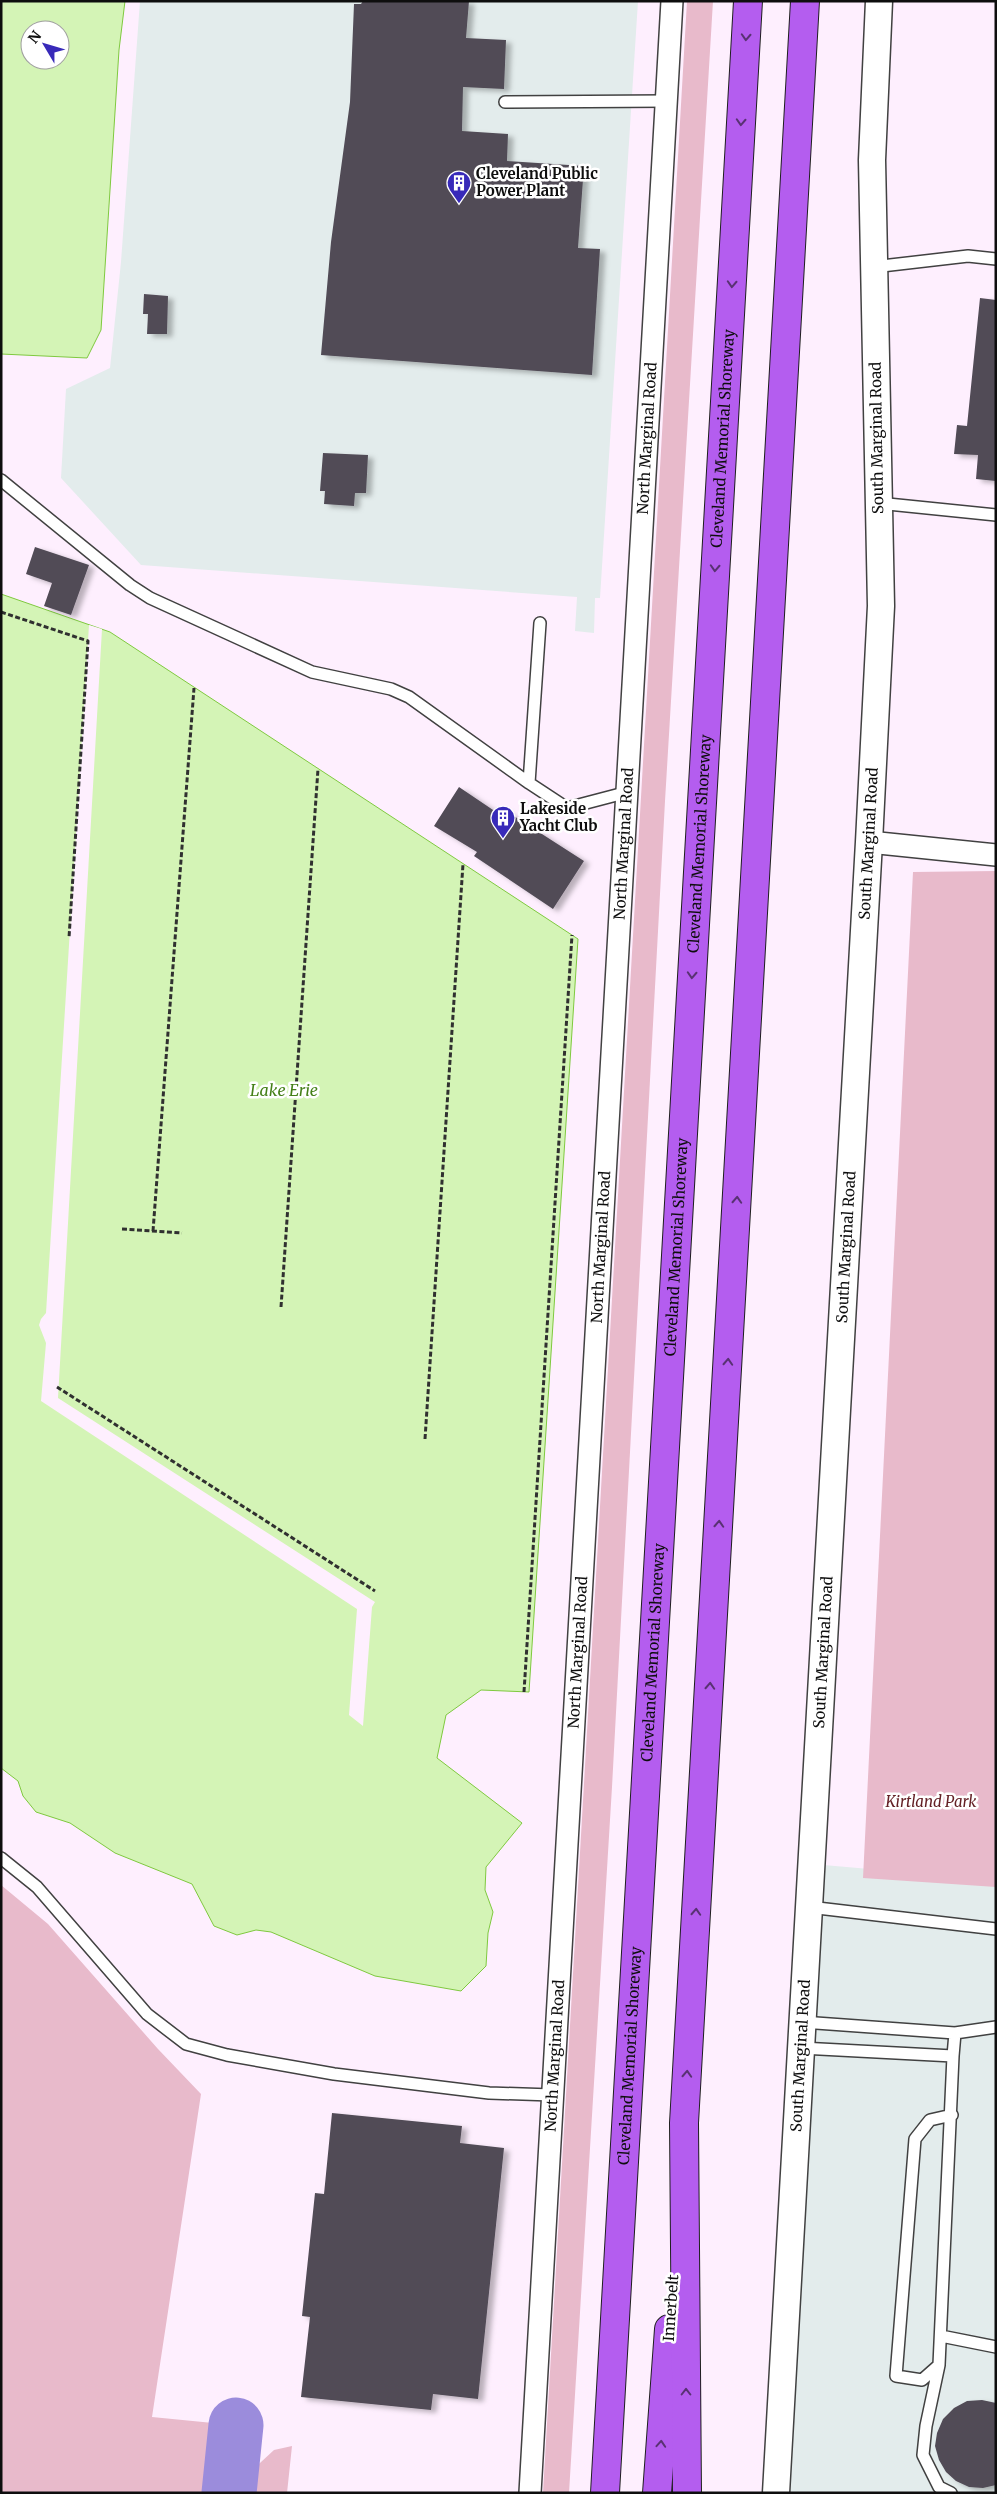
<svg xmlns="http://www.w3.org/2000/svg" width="997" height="2494" viewBox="0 0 997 2494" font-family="Merriweather,serif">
<defs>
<filter id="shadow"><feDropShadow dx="5.5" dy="3" stdDeviation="2.5" flood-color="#0004"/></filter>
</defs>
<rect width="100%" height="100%" fill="#feeffe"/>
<path fill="#e3ecec" d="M140,1h498l-38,597h-5l-1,35 -19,-2 2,-34 -436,-32 -80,-87 5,-89 44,-21 11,-106z
M812,1864l184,16v613h-220z"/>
<path fill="#e8bacb" d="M687,1h26l-48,800 -53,986 -43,706h-26z
M996,871v1016l-133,-9 50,-1006z
M1,1885l47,39 110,125 43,45 -49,323 61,6 -8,70h-204z
M292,2446l-5,47h-43l2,-17 28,-26z"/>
<path fill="#d4f4b6" stroke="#7fc93f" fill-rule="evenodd" d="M1,1h124l-6,49 -18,280 -14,28 -86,-4zM30,30h30v30h-30z
M1,594l109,38 468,307 -49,753 -48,-2 -35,25 -9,43 85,65 -36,44 -1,23 8,22 -5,21 -2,33 -25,25 -86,-15 -104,-44 -15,-2 -19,5 -23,-9 -22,-42 -77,-31 -45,-30 -34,-11 -13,-16 -5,-15 -17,-13z"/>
<path fill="#feeffe" d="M89,625l13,4 -44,769 317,204 -3,5 -9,119 -14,-11 8,-106 -316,-208 5,-58 -7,-18 2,-6 5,-6z"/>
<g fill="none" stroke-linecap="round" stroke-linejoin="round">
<path stroke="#9b8cdc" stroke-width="55" d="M229,2493l7,-68"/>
</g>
<path fill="#514b56" filter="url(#shadow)" d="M363,1h106l-3,37 40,2 -2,49 -41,-2 -1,44 46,3 -1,27 77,5 -6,82 22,1 -8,126 -271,-20 10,-113 19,-140 4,-98h7z
M144,294l24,2 -1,38h-20l1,-20h-5z
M980,298l16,2v181l-20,-2 2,-24 -24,-1 3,-29 10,1z
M323,453l45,2 -2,38h-11l-1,13 -30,-2 1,-13h-5z
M35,547l54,18 -18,50 -27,-9 8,-23 -26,-9z
M459,787l40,27 4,-5 81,52 -31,48 -79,-53 3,-4 -43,-26z
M332,2113l130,13 -2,17 44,5 -26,251 -45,-5 -2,16 -130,-13 9,-80 -8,-1 13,-123 9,1z
M982,2400l14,3v82l-13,3 -14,-1 -13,-6 -10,-9 -7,-12 -4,-14 2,-13 6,-14 11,-11 13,-7z"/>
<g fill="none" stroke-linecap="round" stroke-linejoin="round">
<defs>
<path id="service" d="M505,102l162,-1
M873,267l95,-11 28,3
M1,480l129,105 20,13 162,74 79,17 18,8 120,86
M878,503l118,12
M540,623l-11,160 38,25 61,-16
M1,1858l36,29 110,127 39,30 41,11 107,19 155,19 63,2
M809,1907l187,22
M802,2022l153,11 41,-6
M801,2048l152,8 2,-23
M952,2115l-22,5 -15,19 -19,237 26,4 17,-15 14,-309
M941,2336l55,11
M939,2365l-13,61 -3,29 16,32 12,6"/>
<g id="minor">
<path d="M869,842l127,13"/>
<path id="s1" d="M530,2493l142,-2492"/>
</g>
<g id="tertiary">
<path id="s2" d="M776,2493l93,-1651 12,-236 -9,-446 7,-159"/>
</g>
<g id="motorway">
<path id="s3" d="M605,2493l143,-2492"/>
<path d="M657,2493l12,-164"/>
<path d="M687,2493l-3,-370 121,-2122"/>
</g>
</defs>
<use href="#service" stroke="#414141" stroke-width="14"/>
<use href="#minor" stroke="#414141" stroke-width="24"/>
<use href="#tertiary" stroke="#414141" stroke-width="29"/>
<use href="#motorway" stroke="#1f1f1f" stroke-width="30"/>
<path stroke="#303030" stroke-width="3" stroke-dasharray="5 2.5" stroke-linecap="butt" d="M1,612l87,29 -19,297
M122,1229l60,4
M153,1231l41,-543
M281,1307l37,-538
M57,1387l318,204
M425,1439l38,-575
M524,1692l48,-757"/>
<use href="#service" stroke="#fff" stroke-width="11"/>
<use href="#minor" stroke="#fff" stroke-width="21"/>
<use href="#tertiary" stroke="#fff" stroke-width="26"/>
<use href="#motorway" stroke="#b45def" stroke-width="28"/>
</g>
<defs><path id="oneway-chevron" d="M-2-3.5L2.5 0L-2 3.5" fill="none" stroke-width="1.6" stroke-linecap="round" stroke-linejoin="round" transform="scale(1.25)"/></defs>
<g stroke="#593273">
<use href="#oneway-chevron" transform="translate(746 37) rotate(93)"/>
<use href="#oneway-chevron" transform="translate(741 122) rotate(93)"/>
<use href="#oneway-chevron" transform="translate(732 284) rotate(93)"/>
<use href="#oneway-chevron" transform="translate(715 568) rotate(93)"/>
<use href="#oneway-chevron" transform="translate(692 975) rotate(93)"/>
<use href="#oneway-chevron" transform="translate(737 1200) rotate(-87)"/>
<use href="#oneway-chevron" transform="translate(728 1362) rotate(-87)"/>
<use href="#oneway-chevron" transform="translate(719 1524) rotate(-87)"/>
<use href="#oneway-chevron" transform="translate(710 1686) rotate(-87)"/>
<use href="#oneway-chevron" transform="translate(696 1912) rotate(-87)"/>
<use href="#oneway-chevron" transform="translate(687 2074) rotate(-87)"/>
<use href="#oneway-chevron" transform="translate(686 2392) rotate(-90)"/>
<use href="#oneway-chevron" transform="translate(661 2444) rotate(-86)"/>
</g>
<defs>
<symbol id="building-pin" viewBox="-11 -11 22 30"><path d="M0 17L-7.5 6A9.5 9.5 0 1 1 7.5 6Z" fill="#382ab9" stroke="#fff"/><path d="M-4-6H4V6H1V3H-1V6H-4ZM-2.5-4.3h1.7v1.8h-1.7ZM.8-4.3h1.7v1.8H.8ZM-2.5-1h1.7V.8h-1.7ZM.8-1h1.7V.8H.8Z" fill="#fff"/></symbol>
</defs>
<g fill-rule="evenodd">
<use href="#building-pin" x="445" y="169" width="28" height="38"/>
<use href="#building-pin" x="489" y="804" width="28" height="38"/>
</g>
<g text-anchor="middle" stroke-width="5" stroke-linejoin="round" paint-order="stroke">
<g font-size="15" font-weight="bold" fill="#0e0e0e" stroke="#fff" text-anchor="start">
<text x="476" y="179">Cleveland Public<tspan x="476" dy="17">Power Plant</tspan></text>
<text x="520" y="814">Lakeside<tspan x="520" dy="17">Yacht Club</tspan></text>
</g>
<g font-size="15" fill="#0e0e0e" stroke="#fff">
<text dy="5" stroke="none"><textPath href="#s1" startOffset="2058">North Marginal Road</textPath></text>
<text dy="5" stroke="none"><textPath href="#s3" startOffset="2058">Cleveland Memorial Shoreway</textPath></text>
<text transform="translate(877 438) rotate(-91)" y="5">South Marginal Road</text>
<text dy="5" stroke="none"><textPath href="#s1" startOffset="1652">North Marginal Road</textPath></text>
<text dy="5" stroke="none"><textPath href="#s3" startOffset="1652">Cleveland Memorial Shoreway</textPath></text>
<text dy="5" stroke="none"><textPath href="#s2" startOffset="1652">South Marginal Road</textPath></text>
<text dy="5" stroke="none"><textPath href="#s1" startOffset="1248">North Marginal Road</textPath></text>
<text dy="5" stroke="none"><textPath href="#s3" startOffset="1248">Cleveland Memorial Shoreway</textPath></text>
<text dy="5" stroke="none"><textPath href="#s2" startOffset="1248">South Marginal Road</textPath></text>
<text dy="5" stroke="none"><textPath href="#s1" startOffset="842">North Marginal Road</textPath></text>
<text dy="5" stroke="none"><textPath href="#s3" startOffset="842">Cleveland Memorial Shoreway</textPath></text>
<text dy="5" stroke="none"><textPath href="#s2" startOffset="842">South Marginal Road</textPath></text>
<text dy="5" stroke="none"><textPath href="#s1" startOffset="438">North Marginal Road</textPath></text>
<text dy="5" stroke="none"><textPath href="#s3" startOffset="438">Cleveland Memorial Shoreway</textPath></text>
<text dy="5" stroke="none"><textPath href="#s2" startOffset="438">South Marginal Road</textPath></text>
<text transform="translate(671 2308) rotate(-86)" y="5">Innerbelt</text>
</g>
<g font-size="15" font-style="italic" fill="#642025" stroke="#fff">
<text x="931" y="1807">Kirtland Park</text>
</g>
<g font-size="16" font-style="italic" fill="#458019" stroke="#fff">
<text x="284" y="1096">Lake Erie</text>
</g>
</g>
<rect width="997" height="2494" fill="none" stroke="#0e0e0e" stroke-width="5"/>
<g transform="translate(45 45) rotate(308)"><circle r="24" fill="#ffffff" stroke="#9f9f9f"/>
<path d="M0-4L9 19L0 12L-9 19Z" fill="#382ab9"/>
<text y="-8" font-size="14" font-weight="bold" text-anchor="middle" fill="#0e0e0e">N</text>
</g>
</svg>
